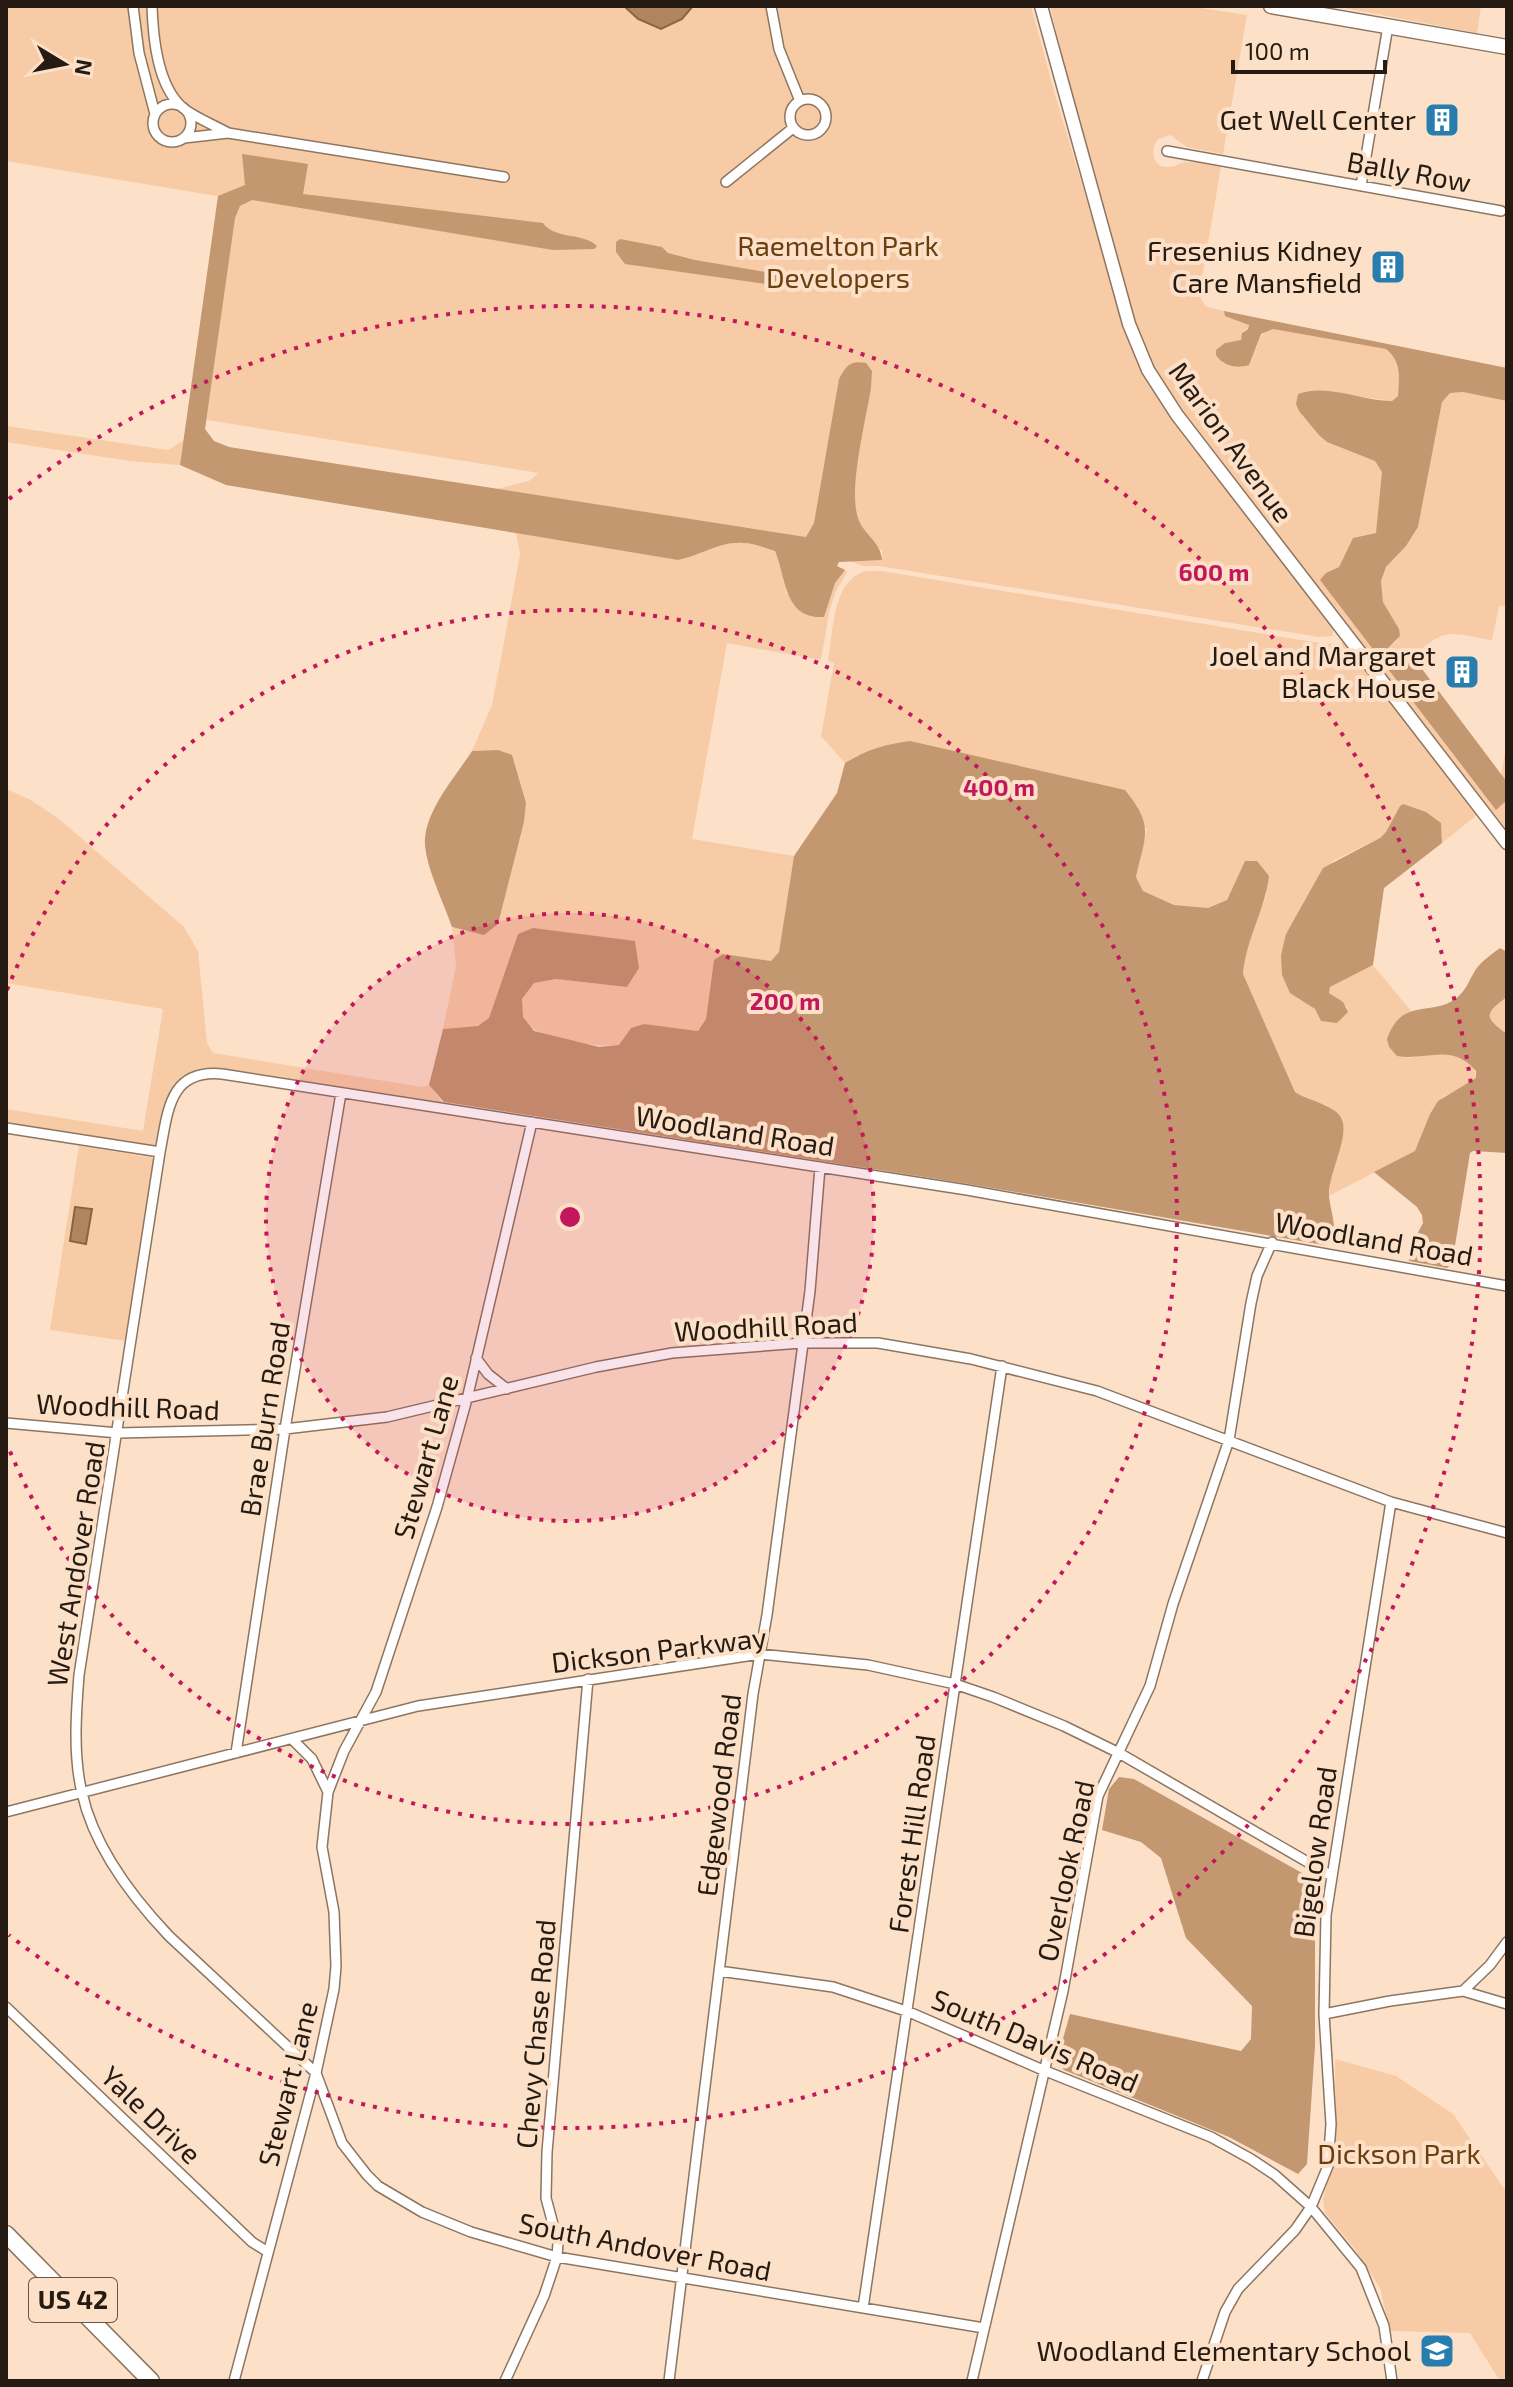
<svg xmlns="http://www.w3.org/2000/svg" width="1513" height="2387" viewBox="0 0 1513 2387" font-family="'Exo 2',sans-serif">
<rect width="100%" height="100%" fill="#fce0c8"/>
<path fill="#f7cba5" d="M6,6h1025l25,92 67,223 25,59 31,47 155,200 -2,9 -13,1 -440,-71h-16l-13,-5 32,-1v-10l-68,-26 -8,14 -313,-48 36,-9 10,-8 -344,-55 34,-220 -223,-37z
M1050,6h137l60,9 -24,139 -36,-7 -17,-12 -12,4c-8,10 -7,29 11,28 7,0 11,-5 19,-5 10,0 22,3 33,5l-22,128 6,11 19,5 23,11 2,5 -6,4 -2,9 -16,3 -3,20 20,4c3,-4 7,-7 10,-11 10,-14 0,-19 21,-27l113,20c16,14 13,28 12,47l-6,5 -73,-10 -20,20 28,31 48,19 8,12 -7,60 -23,5 -14,29 -19,13 176,228 11,-68v96l-322,-418 -32,-50 -19,-48 -36,-124z
M1334,6h147l-4,27z
M1463,392l44,9v205h-8l-7,34c-43,-7 -46,-14 -79,17h-6l-15,12 -14,-18 7,-1 12,-9 2,-12 -16,-27 -2,-21 5,-14 20,-21 12,-19 24,-126 8,-8z
M6,426l162,24 16,-10 -4,25 -50,-4 -124,-19z
M516,533l162,27c22,-4 42,-19 65,-17 10,0 22,5 32,8l7,18 5,25h44l4,-11 10,-13 2,2 -12,21 -6,20 -8,47 -94,-17 -35,196 102,17 -15,96 -8,9 -48,-7 -9,6 -8,59 -8,12 -54,-7 -13,4 -12,17c-22,2 -86,-5 -96,-27 -2,-5 -1,-13 -1,-19l12,-16 22,-4 71,8 -109,-53 -29,84 -11,8 -35,3 13,-63 -4,-39 32,7 14,-10 26,-102 2,-19 -28,-53 -26,1 20,-46 12,-63 16,-88z
M866,571h16l443,73 21,-1 132,171 -36,29c4,-27 -20,-29 -39,-39l-3,2 -14,27 -6,5 -47,23 -47,73 20,69 9,6 6,12 27,-13 -19,-15 1,-6 43,-22 38,46 -14,10 11,37c19,-4 67,-11 68,20 -11,11 -29,13 -39,25 -11,14 -13,33 -22,48l-86,45 2,-18 12,-44 -16,-29 -18,-4 -14,-9 -52,-118 2,-21 22,-60 -22,-31 -18,38 -19,8 -34,-3 -31,-14 -7,-14 11,-48 -289,-74 -13,8 -24,-27 13,-73 -6,-2c6,-29 3,-80 38,-90z
M6,789l23,10 29,19 126,109 14,24 9,92 6,10 209,34 7,-2 15,19 -242,-36c-36,8 -40,47 -45,78l-151,-24v-13l137,22 20,-122 -157,-26z
M1507,997v37c-22,-16 -24,-20 0,-37z
M79,1146l75,12 -28,183 -76,-11z
M1335,2059l61,17 57,38 54,79v188h-7l-30,-48 -80,-2 -10,-43 -25,-39 -30,-36 -2,-14 13,-52z"/>
<path fill="#c3976f" d="M242,154l66,10 -5,30 240,29c12,17 40,9 54,23l-3,3 -41,1 -301,-50 -12,6 -5,12 -30,211 9,12 15,6 577,90 8,-14 25,-144c7,-13 11,-19 27,-16l6,8 -1,17c-5,32 -23,101 -13,130 5,16 23,24 24,42l-43,2 -2,4 8,4 -10,13 -11,34c-40,2 -37,-37 -49,-66 -10,-3 -22,-8 -32,-8 -23,-2 -43,13 -65,17l-452,-75 -46,-20 38,-269 27,-11z
M620,239l42,8 6,6 27,7 118,20 5,7 -12,1 -41,-4 -140,-20 -9,-12v-10z
M1224,311l283,57v33l-44,-9 -13,1 -8,9 -24,125 -12,19 -20,21 -5,14 2,21 16,27 1,7 -15,15h-7l14,18 15,-12h6l94,125v18l-11,10 -176,-230 6,-7 13,-6 14,-29 23,-5 6,-61 -7,-11 -48,-19 -8,-7 -20,-24 -3,-7 2,-10c29,-11 64,7 94,7l6,-5c1,-19 4,-34 -12,-47l-113,-20 -12,5 -12,31c-12,4 -26,1 -33,-10v-5l9,-7 16,-3 1,-7 6,-4 1,-4 -24,-9z
M910,741l215,49c30,37 20,45 11,87l7,14 31,14 34,3 19,-8 18,-39h12l12,15c-4,34 -23,63 -26,98l52,118c13,9 42,13 47,28 7,17 -13,53 -13,74 0,16 14,44 -5,51l-355,-61 -525,-82 -15,-17 14,-56 35,-3 11,-8 29,-84 15,-6 102,13 4,27 -12,19 -71,-8 -22,4 -12,16 1,18 11,14 65,16 20,-2 12,-17 13,-4 54,7 8,-12 8,-59 9,-6 48,7 8,-9 15,-96 43,-63 8,-30c21,-13 41,-19 65,-22z
M498,750l14,5 14,48 -2,19 -26,102 -14,11 -32,-8c-8,-24 -29,-65 -27,-89 3,-31 31,-62 47,-87z
M1403,804l23,8 15,11 1,20 -58,45 -11,77 -43,22 -1,6 14,9 5,10 -11,11 -16,-2 -6,-12 -25,-16 -8,-18 -1,-20 5,-21 37,-66 57,-30 6,-6 14,-26z
M1500,948l7,4v45c-24,17 -22,21 0,37v119l-34,-2 -3,2 -18,111 -5,4 -38,-7 -1,-10 15,-28 -1,-8 -5,-8 -43,-35 41,-21 15,-37 8,-13 38,-23v-7c-24,-29 -49,-10 -79,-15l-8,-9 -2,-8c14,-41 42,-23 67,-39 12,-8 15,-20 22,-31 7,-9 16,-15 24,-21z
M1119,1777l15,2 177,99 4,17v151l-8,118 -9,10 -69,-37 -165,-67 -7,-10 13,-46 171,37 10,-12 1,-33 -66,-68 -25,-80 -20,-16 -39,-12 7,-41z"/>
<path fill="#b0855e" stroke="#866547" stroke-width="2" d="M624,6h69l-11,13 -21,10 -23,-10z
M75,1207l17,2 -6,35 -16,-3z"/>
<g fill="none" stroke-linecap="round" stroke-linejoin="round">
<defs>
<path id="minor" d="M133,6l6,47 16,61
M152,6c1,31 5,80 31,102 13,10 31,17 45,25
M771,6l8,43 21,52
M790 117a18 18 0 1 1 36 0a18 18 0 1 1-36 0Z
M153 123a19 19 0 1 1 38 0a19 19 0 1 1-38 0Z
M184,138l44,-5 276,44
M1167,151l334,60
M726,182l67,-54
M1361,186l27,-160
M6,1128l154,24
M476,1358l12,16 19,15
M6,1423l112,10 167,-4 102,-12 209,-50 76,-14 129,-10h77l93,16 126,32 294,111 116,31
M236,1753l49,-324 56,-336
M328,1792l16,-41 32,-59 61,-185 30,-108 65,-277
M6,1812l412,-106 342,-52 108,11 87,19 38,13 71,29 55,27 211,122
M719,1971l114,16 76,25 134,58 168,67 40,22 24,16 36,32 50,61 23,58 8,55
M1463,1991l27,-26 17,-23
M6,2007l246,235 16,10
M1324,2014l66,-13 73,-10 44,13
M863,2308l139,-942
M984,2328l-427,-71 -86,-25 -49,-20 -44,-26 -11,-11 -25,-32 -26,-70 -147,-137c-37,-39 -75,-89 -87,-143 -9,-38 -6,-79 -3,-118l81,-523c8,-41 9,-83 62,-78l745,116 540,96
M234,2381l82,-308 18,-84 2,-23 -2,-54 -12,-65 6,-55 -16,-33 -20,-20
M505,2381l39,-85 13,-39 1,-14 -12,-45 1,-46 41,-473
M669,2381l84,-687 14,-79 43,-324 10,-124
M972,2381l91,-390 35,-195 52,-110 23,-82 56,-164 22,-137 6,-27 15,-34
M1202,2381l23,-69 13,-23 57,-59 16,-23 17,-41 3,-42 -7,-110 2,-99 65,-413"/>
<path id="tertiary" d="M1041,6l88,318 19,46 29,45 330,428"/>
<path id="secondary" d="M1271,6l236,41"/>
<path id="primary" d="M6,2234l145,147"/>
</defs>
<use href="#minor" stroke="#8d7560" stroke-width="12"/>
<use href="#tertiary" stroke="#8d7560" stroke-width="15"/>
<use href="#secondary" stroke="#8d7560" stroke-width="17"/>
<use href="#primary" stroke="#8d7560" stroke-width="19"/>
<use href="#minor" stroke="#fff" stroke-width="9"/>
<use href="#tertiary" stroke="#fff" stroke-width="12"/>
<use href="#secondary" stroke="#fff" stroke-width="14"/>
<use href="#primary" stroke="#fff" stroke-width="16"/>
</g>
<circle cx="570" cy="1217" r="304" fill="#c2185b" fill-opacity=".12"/>
<g fill="none" stroke="#c2185b" stroke-width="4" stroke-dasharray="4 8">
<circle cx="570" cy="1217" r="304"/>
<path d="M7 990A607 607 0 1 1 7 1444"/>
<path d="M9 499A911 911 0 1 1 9 1935"/>
</g>
<defs>
<symbol id="building-square" viewBox="-11 -11 22 22"><rect x="-9" y="-9" width="18" height="18" rx="4" fill="#277dad" stroke="#fce0c8"/><path d="M-4-6H4V6H1V3H-1V6H-4ZM-2.5-4.3h1.7v1.8h-1.7ZM.8-4.3h1.7v1.8H.8ZM-2.5-1h1.7V.8h-1.7ZM.8-1h1.7V.8H.8Z" fill="#fff"/></symbol>
<symbol id="school-square" viewBox="-11 -11 22 22"><rect x="-9" y="-9" width="18" height="18" rx="4" fill="#277dad" stroke="#fce0c8"/><path d="M0-5L7-2L0 1L-7-2ZM-4 1L0 2.5L4 1V4Q0 6-4 4Z" fill="#fff"/></symbol>
</defs>
<g fill-rule="evenodd">
<use href="#building-square" x="1422" y="100" width="40" height="40"/>
<use href="#building-square" x="1368" y="247" width="40" height="40"/>
<use href="#building-square" x="1442" y="652" width="40" height="40"/>
<use href="#school-square" x="1417" y="2331" width="40" height="40"/>
</g>
<g text-anchor="middle" stroke-width="8" stroke-linejoin="round" paint-order="stroke">
<rect fill="#fce0c8" stroke="#665649" stroke-width="2" x="29" y="2278" width="88" height="44" rx="6"/>
<g font-size="26" font-weight="bold" fill="#251b12">
<text x="73" y="2309">US 42</text>
</g>
<g font-size="28" fill="#251b12" stroke="#fce0c8" text-anchor="end">
<text x="1416" y="130">Get Well Center</text>
<text x="1362" y="261">Fresenius Kidney<tspan x="1362" dy="32">Care Mansfield</tspan></text>
<text x="1436" y="666">Joel and Margaret<tspan x="1436" dy="32">Black House</tspan></text>
<text x="1411" y="2361">Woodland Elementary School</text>
</g>
<g font-size="28" fill="#251b12" stroke="#fce0c8">
<text transform="translate(1409 172) rotate(10)" y="10">Bally Row</text>
<text transform="translate(1231 442) rotate(54)" y="10">Marion Avenue</text>
<text transform="translate(735 1131) rotate(9)" y="10">Woodland Road</text>
<text transform="translate(1374 1239) rotate(10)" y="10">Woodland Road</text>
<text transform="translate(766 1327) rotate(-3)" y="10">Woodhill Road</text>
<text transform="translate(128 1407) rotate(2)" y="10">Woodhill Road</text>
<text transform="translate(265 1419) rotate(-81)" y="10">Brae Burn Road</text>
<text transform="translate(426 1457) rotate(-74)" y="10">Stewart Lane</text>
<text transform="translate(76 1564) rotate(-81)" y="10">West Andover Road</text>
<text transform="translate(659 1650) rotate(-7)" y="10">Dickson Parkway</text>
<text transform="translate(719 1795) rotate(-83)" y="10">Edgewood Road</text>
<text transform="translate(912 1834) rotate(-82)" y="10">Forest Hill Road</text>
<text transform="translate(1315 1852) rotate(-82)" y="10">Bigelow Road</text>
<text transform="translate(1066 1871) rotate(-78)" y="10">Overlook Road</text>
<text transform="translate(536 2034) rotate(-85)" y="10">Chevy Chase Road</text>
<text transform="translate(1035 2041) rotate(23)" y="10">South Davis Road</text>
<text transform="translate(288 2084) rotate(-76)" y="10">Stewart Lane</text>
<text transform="translate(151 2115) rotate(44)" y="10">Yale Drive</text>
<text transform="translate(645 2247) rotate(11)" y="10">South Andover Road</text>
</g>
<g font-size="28" fill="#6a3f0f" stroke="#fce0c8">
<text x="838" y="256">Raemelton Park<tspan x="838" dy="32">Developers</tspan></text>
<text x="1399" y="2164">Dickson Park</text>
</g>
</g>
<circle cx="570" cy="1217" r="12" fill="#c2185b" stroke="#fce0c8" stroke-width="4"/>
<g font-size="24" text-anchor="middle" font-weight="bold" fill="#c2185b" stroke="#fce0c8" stroke-width="8" stroke-linejoin="round" paint-order="stroke">
<text x="1214" y="581">600 m</text>
<text x="999" y="796">400 m</text>
<text x="785" y="1010">200 m</text>
</g>
<rect width="1513" height="2387" fill="none" stroke="#251b12" stroke-width="16"/>
<g transform="translate(64 64) rotate(100)" stroke="#fce0c8" stroke-width="6" paint-order="stroke">
<path d="M0-6L14 30L0 20L-14 30Z" fill="#251b12"/>
<text y="-12" font-size="22" font-weight="bold" text-anchor="middle" fill="#251b12">N</text>
</g>
<path d="M1233 60v12h152v-12" fill="none" stroke="#251b12" stroke-width="4"/>
<text x="1245" y="60" font-size="24" fill="#251b12" stroke="#fce0c8" stroke-width="6" paint-order="stroke">100 m</text>
</svg>
